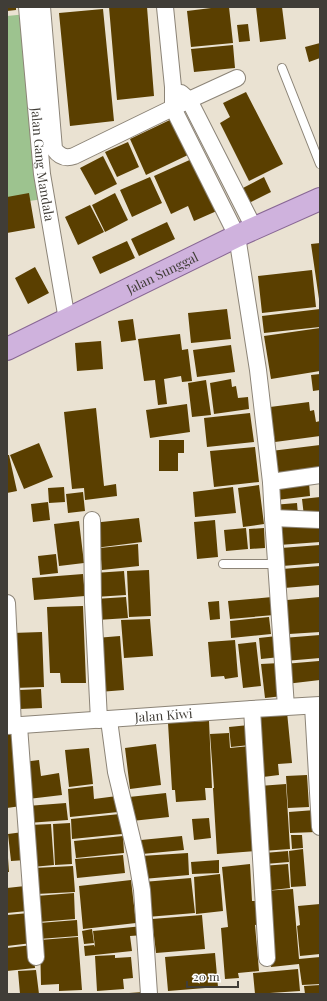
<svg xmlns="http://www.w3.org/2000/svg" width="327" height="1001" viewBox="0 0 327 1001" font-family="'Playfair Display',serif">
<rect width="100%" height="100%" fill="#eae2d2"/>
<path fill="#9dc38f" d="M27,14l24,184 -44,6v-188z"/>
<path fill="#5a3f00" d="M7,7h9v3l-9,1z
M109,7h38l7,89 -37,4z
M219,7h10l4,36 -42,4 -4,-36z
M256,7h26l4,32 -26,3z
M103,9l11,112 -44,5 -11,-113z
M248,24l2,17 -11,1 -2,-17z
M320,43v15l-11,4 -4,-15z
M233,45l2,23 -41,4 -3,-23z
M246,92l37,72 -34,17 -29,-58 10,-6 -7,-14z
M174,118l16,36 -44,21 -16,-36z
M128,142l11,25 -22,10 -12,-25z
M103,156l14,28 -22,11 -15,-27z
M194,158l25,52 -25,11 -6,-15 -17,8 -17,-38z
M150,177l12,26 -30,14 -12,-27z
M264,177l7,15 -22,11 -8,-14z
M29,193l6,35 -28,5v-36z
M115,193l13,27 -23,12 -13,-27z
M90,205l14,27 -26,13 -13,-28z
M167,222l8,17 -36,17 -8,-17z
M127,241l8,17 -35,16 -8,-17z
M320,243v55l-1,1 -8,-55z
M35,267l14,26 -21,11 -13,-26z
M312,270l4,37 -54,6 -4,-37z
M227,309l4,30 -40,4 -3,-30z
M320,309v18l-56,6 -2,-17z
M133,319l3,21 -15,2 -3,-21z
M320,328v43l-49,8 -7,-43z
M180,334l2,16 6,-1 4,32 -10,1 -1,-6 -17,3 3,25 -9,1 -3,-25 -11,1 -6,-42z
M101,341l2,28 -26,2 -2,-28z
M231,345l4,27 -38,5 -4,-27z
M320,374v16l-7,1 -2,-16z
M231,379l1,8 4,-1 2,12 10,-1 1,12 -35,5 -4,-31z
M206,380l5,35 -19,2 -4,-34z
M309,402l1,9 4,-1 2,12 4,-1v15l-45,6 -5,-35z
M187,404l3,28 -40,6 -4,-28z
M96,408l8,78 12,-2 1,12 -32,4 -1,-12 -12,1 -8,-77z
M250,413l4,29 -47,5 -3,-29z
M159,440h25v13h-6v18h-19z
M39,443l14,34 -29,12 -14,-34z
M320,445v26l-46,6 -3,-26z
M255,447l4,35 -45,5 -4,-36z
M7,455h2l8,36 -10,2z
M309,482l1,14 -33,4 -2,-14z
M259,485l5,39 -21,3 -5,-39z
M64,487l1,15 -16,1 -1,-15z
M233,487l3,26 -41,4 -2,-25z
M83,492l2,19 -17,2 -2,-19z
M320,497v17l-16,2 -2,-17z
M48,502l2,18 -17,2 -2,-18z
M297,503l1,12 -25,2 -1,-12z
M139,518l3,24 -47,6 -3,-25z
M215,520l3,37 -21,2 -3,-37z
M79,521l5,42 -25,3 -5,-42z
M320,523v19l-41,3 -1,-20z
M246,528l2,21 -22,2 -2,-21z
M264,528l1,20 -15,1 -1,-20z
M138,544l1,22 -37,4 -2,-22z
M320,545v18l-38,3 -1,-18z
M56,554l2,19 -18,2 -2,-19z
M320,566v19l-36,3 -2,-19z
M149,570l2,46 -22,1 -2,-46z
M124,571l2,24 -31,2 -1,-24z
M83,574l2,22 -51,4 -2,-22z
M126,597l2,21 -31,2 -2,-21z
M272,597l2,18 -44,4 -2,-18z
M320,597v35l-31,2 -2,-34z
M219,601l1,18 -10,1 -2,-18z
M83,606l3,77h-25l-1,-10h-10l-3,-66z
M269,617l2,17 -40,4 -1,-17z
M150,619l3,37 -29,2 -3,-38z
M42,632l2,55 -30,1 -2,-55z
M320,635v23l-35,3 -2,-23z
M120,636l4,54 -25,2 -3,-54z
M277,636l3,21 -19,2 -2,-21z
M235,640l3,37 -13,2 -1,-3 -13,1 -3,-35z
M256,642l5,44 -18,2 -5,-44z
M319,661l1,19 -34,4 -2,-20z
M280,663l3,33 -18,2 -4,-34z
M41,689l1,19 -22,1v-19z
M287,712l5,51 -14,1 1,11 -16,2 -5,-62z
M209,721l3,67h-7l1,12 -30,2 -1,-12h-3l-4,-67z
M249,725l1,20 -19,2 -2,-20z
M229,733l1,15 20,-2 7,105 -40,3 -4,-66h1l-4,-54z
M16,734l5,72 -14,2v-73z
M156,744l5,41 -31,4 -5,-41z
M89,748l4,36 -24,3 -4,-37z
M39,760l2,16 18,-3 3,22 -34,4 -5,-37z
M307,775l2,32 -21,1 -2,-32z
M286,784l4,65 -27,2 -4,-65z
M93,786l1,13 23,-3 1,16 -48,5 -2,-28z
M166,793l3,24 -37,4 -3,-24z
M66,803l2,17 -40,3 -1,-17z
M315,810l1,22 -26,1 -1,-21z
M120,814l2,20 -50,5 -1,-20z
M209,818l2,20 -17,2 -2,-21z
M70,823l2,41 -17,1 -2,-41z
M51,824l3,41 -22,2 -2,-42z
M23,832l3,28 -15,1 -3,-27z
M291,835h11l1,13 -11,1z
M123,836l1,17 -48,5 -2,-17z
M182,836l2,14 -42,4 -1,-14z
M303,849l3,37 -15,1 -2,-36z
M288,851l1,11 -24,2 -1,-11z
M188,853l1,22 -46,4 -2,-23z
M123,855l2,18 -48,5 -2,-19z
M7,858h1l1,14h-2z
M219,860v13l-27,1 -1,-12z
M250,864l2,37h6l2,23 -5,1 4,46 -21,2 1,5 -14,1 -4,-51 7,-1 -6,-60z
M288,864l2,24 -26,3 -2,-25z
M73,866l2,26 -39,2 -2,-26z
M220,874l3,37 -27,3 -2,-37z
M191,878l4,35 -48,4 -4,-35z
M131,880l5,43 -53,6 -4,-43z
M25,886l2,25 -20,2v-25z
M293,889l6,70 21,-2v27l-18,1 -3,-21 -28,3 -7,-76z
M74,893l1,26 -37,3 -2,-26z
M320,904v50l-20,2 -3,-30 3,-1 -2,-19z
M29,913l3,30 -25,3v-31z
M202,915l3,34 -49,4 -4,-34z
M77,920l1,16 -39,3v-16z
M143,926l1,9 -14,1 2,15 -47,5 -1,-10 10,-1 1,2 -2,-16z
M92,929l2,14 -10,1 -2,-13z
M78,937l4,53 -23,1v-7l-18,1 -1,-45z
M32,945l3,23 -28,3v-23z
M215,953l3,34 -50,4 -3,-34z
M115,955v3l16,-1 2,21 -10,1 1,10 -27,2 -2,-35z
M298,969l2,22 -45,3 -2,-21z
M36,970l3,24h-19l-2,-23z
M320,985v9h-15l-1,-8z
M144,992v2h-15v-1z"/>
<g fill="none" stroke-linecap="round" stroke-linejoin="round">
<defs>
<path id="service" d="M282,68l38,96
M223,564h53"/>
<g id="minor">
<path id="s1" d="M27,7l15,167 25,146"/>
<path d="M42,7l12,142c5,7 11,10 20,7l115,-56 48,-22"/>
<path d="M165,7l8,80v21l64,128 21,134 13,112 2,36 13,189"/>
<path d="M181,93l8,7 65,128"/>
<path d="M271,482l49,-7"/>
<path d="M273,518l47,2"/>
<path d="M92,520l1,82 6,118"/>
<path d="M7,603l6,123"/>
<path d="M313,706l7,121"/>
<path d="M252,709l15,249"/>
<path d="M109,720l7,52 20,83 6,35 7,104"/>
<path id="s2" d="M7,726l245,-17 68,-4"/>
<path d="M19,726l17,231"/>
</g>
<g id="primary">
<path id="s3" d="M7,349l230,-113 83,-37"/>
</g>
</defs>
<use href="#service" stroke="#8c8477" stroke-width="10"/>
<use href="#minor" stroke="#8c8477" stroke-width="18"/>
<use href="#primary" stroke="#886794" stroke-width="24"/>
<use href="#service" stroke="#fff" stroke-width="8"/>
<use href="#minor" stroke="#fff" stroke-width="16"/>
<use href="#primary" stroke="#cfb2dd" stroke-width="22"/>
</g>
<g text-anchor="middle" stroke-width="4" stroke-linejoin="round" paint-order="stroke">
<g font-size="13" fill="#403d37" stroke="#fff">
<text dy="5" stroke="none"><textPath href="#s1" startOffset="158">Jalan Gang Mandala</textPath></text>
<text dy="5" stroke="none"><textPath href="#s3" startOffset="173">Jalan Sunggal</textPath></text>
<text dy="5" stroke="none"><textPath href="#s2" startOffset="157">Jalan Kiwi</textPath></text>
</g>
</g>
<rect width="327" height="1001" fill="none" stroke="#403d37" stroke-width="16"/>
<path d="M187 981v6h51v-6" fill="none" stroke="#403d37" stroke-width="2"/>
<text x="193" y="981" font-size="12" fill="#403d37" stroke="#ffffff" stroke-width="3" paint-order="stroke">20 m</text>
</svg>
